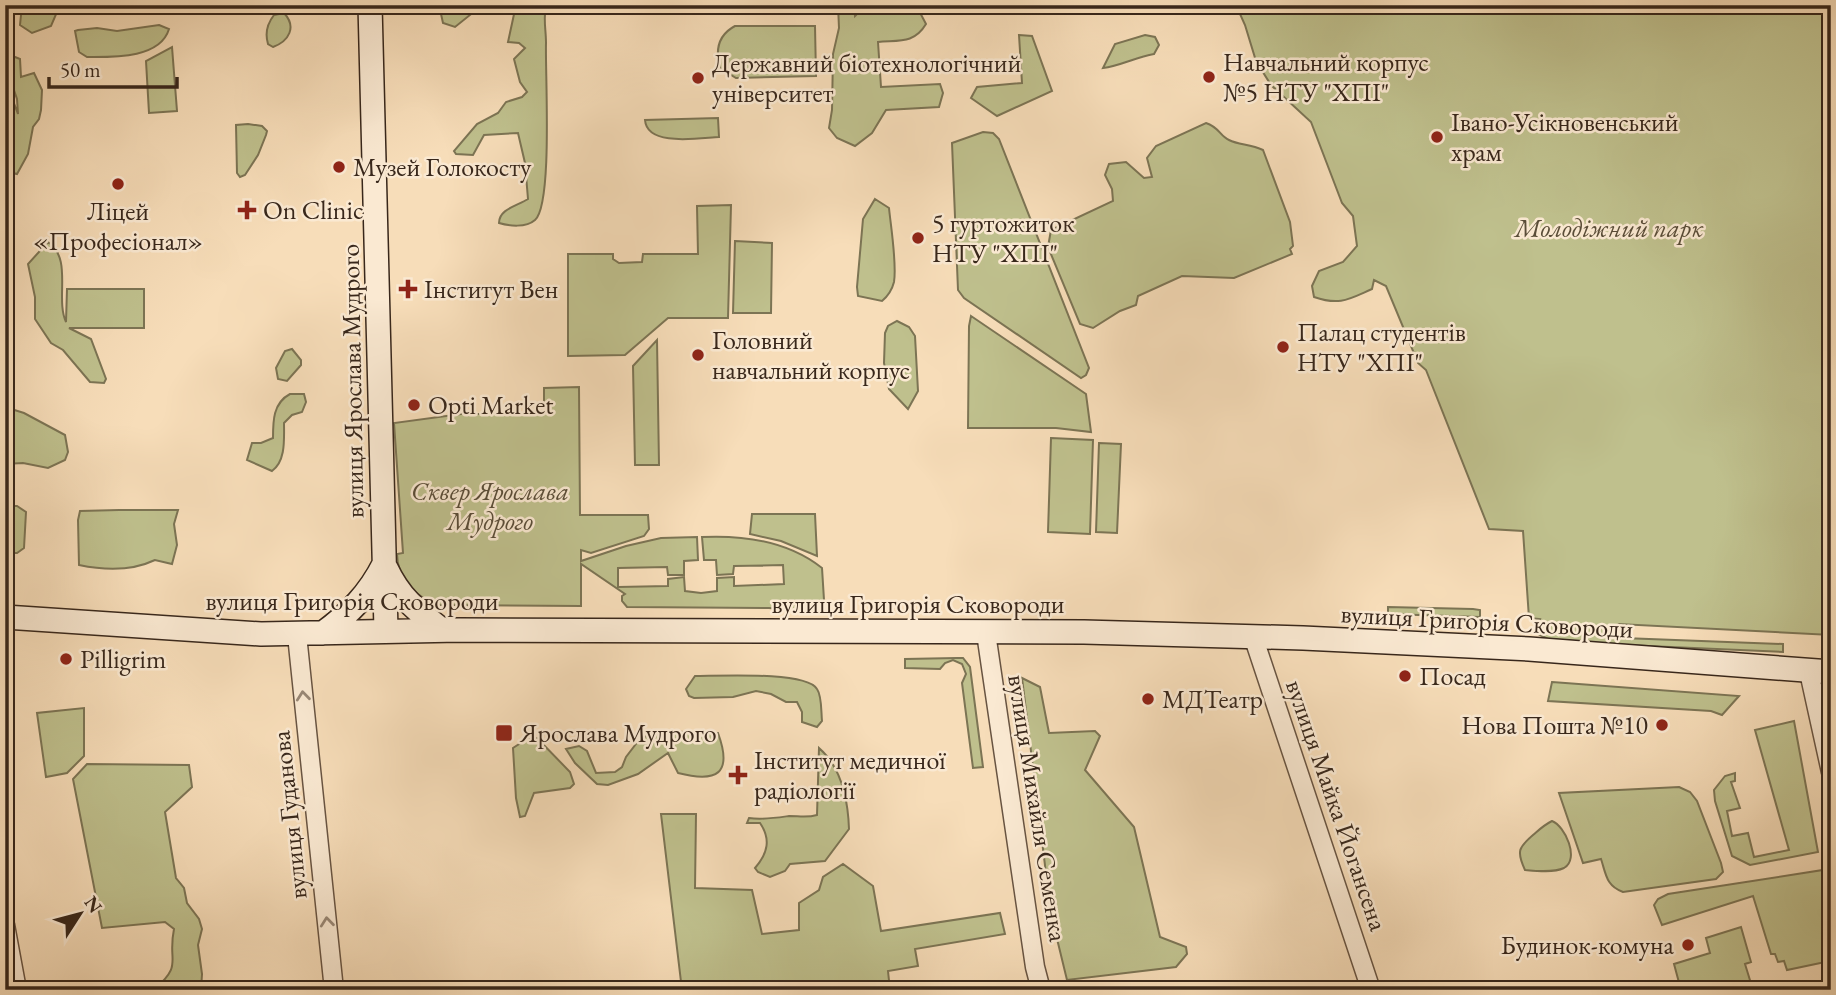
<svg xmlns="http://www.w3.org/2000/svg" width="1836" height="995" viewBox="0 0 1836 995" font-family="'EB Garamond',serif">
<rect width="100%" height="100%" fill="#f7ddb9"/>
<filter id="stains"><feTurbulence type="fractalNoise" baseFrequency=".00286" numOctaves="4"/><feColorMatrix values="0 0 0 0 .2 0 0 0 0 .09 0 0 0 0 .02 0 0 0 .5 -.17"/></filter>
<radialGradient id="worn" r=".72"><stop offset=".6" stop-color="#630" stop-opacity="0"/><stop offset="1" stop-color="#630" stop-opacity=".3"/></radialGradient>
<path fill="#bfc08d" stroke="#7c7454" stroke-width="2" d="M26,5h34l-9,21 -19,7 -12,-8 1,-10z
M439,5h38l-2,6 -20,16 -12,-4z
M516,5h30c-3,14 0,24 0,38 -1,29 7,161 -11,177 -9,8 -26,6 -36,3 0,-14 18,-17 29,-24l-3,-36 -7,-30 -34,2 -11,20 -17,-1 -2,-3 23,-27 21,-11 8,-11 16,-5 5,-5 -7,-10 -6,-23 11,-11 -6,-5 -11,-1z
M838,5h16l1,11 11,-11h50l10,19c-12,20 -27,16 -48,18l3,45 59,-3 3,9 -4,14 -53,3 -14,23 -17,13 -18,-8 -8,-10 3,-18 1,-56 6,-26z
M1236,5h595v630l-212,-11 4,14 160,6v8l-204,-9 -31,-4 -14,-7 6,-13 -11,-1 -6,-87 -34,-2 -63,-159 -8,-7 -32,-77 -12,-6 -2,9c-23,10 -32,17 -58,8l-2,-11 7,-15 24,-9 14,-16 -4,-30 -11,-13 -31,-81 -40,-37 -15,-24 -11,-36z
M284,13c13,14 5,28 -11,34l-5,-3c-3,-10 -1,-20 6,-29z
M159,25l10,4c-9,30 -57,28 -82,28l-8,-5 -4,-21 3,-1 19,-2 20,3z
M735,26h80l1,50 -80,2 -16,-10c-5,-18 -2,-33 15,-42z
M1019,35l13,1 20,55 -55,25 -26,-18 6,-11 45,-4z
M1145,35l10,2 4,8 -5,9c-18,3 -34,12 -51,14l12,-24z
M172,47l5,64 -28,2 -3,-52z
M15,57l5,2 1,18 13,-4 8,17 -1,20 -2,9 -6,8 -5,27 -11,20 -4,-1 -8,-12v-71l7,8 6,16 -1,-15 -10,-29 3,-10z
M718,118l1,19c-20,1 -72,10 -74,-17z
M1206,123c13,4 14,13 23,17 10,5 21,4 34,10l27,72 3,24 -3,3 2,5 -58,24 -52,-2 -44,20 -2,9 -16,6 -27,17 -13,-4 -32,-77 3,-17 62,-29 -1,-12 -7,-14 4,-11 17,-2 18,16 8,-1 -5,-19 9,-12z
M248,124l14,2 5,5 -1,4 -8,20 -13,20 -5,2 -3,-4 -1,-48z
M983,132l10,1 6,6 90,229 -3,7 -5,3 -117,-80 -6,-8 -6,-147z
M875,199l14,9c2,20 8,56 5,74 -2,8 -6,14 -12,19l-24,-5 -1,-9 6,-68z
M731,205l-3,113h-60l-43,37 -57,1v-102h45v5l6,4 23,-1 1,-8h55l-1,-48z
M735,241l37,2 -1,70h-38z
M48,242c25,17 7,56 18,80l1,-33h77v39h-75l22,11 15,40 -2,4 -14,-1 -27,-32 -12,-7 -16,-24v-22l-7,-33z
M971,316l115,78 5,38 -35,-4h-88l1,-102z
M897,321l12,6 6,9 3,55 -10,18 -19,-20 -5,-26 1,-30 3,-7z
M657,340l2,125h-24l-2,-99z
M292,349l9,11v5l-14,16 -9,-2 -2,-11 9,-17z
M579,387l1,128h68l1,14 -5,7 -53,17 -10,-3v11l45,-15 35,-8 36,-1 1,23 -14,1v14h-16l-1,-8 -49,1v19l50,-1v-7l16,-2 1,14 16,2 16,-2v-13l17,-1v9l50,-2 -1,-19 -49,1 -1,8 -16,1 -1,-15h-12l-2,-23c42,-2 86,4 120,31l2,32 -5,8 -7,4 -43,-4 -142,-1 -5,-6v-5l3,-2 -44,-30v42l-143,-1c-22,-8 -41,-26 -41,-51l6,-1 -9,-130 67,-9h83v-26z
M5,393l3,15 16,5 41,22 3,17 -3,8 -17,8 -25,-5 -18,1z
M290,394h14l2,8 -4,10 -10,3 -8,8c0,16 2,38 -12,48l-25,-11 5,-17h9l12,-5c0,-17 0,-35 17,-44z
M1051,438l42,2 -3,94 -42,-2z
M1099,443l22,1 -4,89 -21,-1z
M5,506h12l9,6 -2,36 -7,5h-12z
M119,510h59l-4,14 3,21 -5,19 -17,-4c-23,11 -52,10 -76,5l-1,-45 2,-9z
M752,514h63l2,42 -36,-15 -31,-7z
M1388,607l85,2 7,1v7l-92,-3z
M957,658h6l7,9 13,100 -10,1 -11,-85 4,-9 -4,-10 -9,-4 -8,3 -5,6 -35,-1v-9z
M695,676c23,0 111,-5 122,13 5,7 4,22 5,32l-5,6 -15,-5v-10l-5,-10h-11l-15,-8 -15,-3 -23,6 -39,1 -5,-2 -3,-7z
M1022,678l18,9 9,46 46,-2 5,5 -15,34 49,57 26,110 26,10 1,7 -11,13 -109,13 -16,-66z
M1552,682l187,14 -17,19 -11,-4 -163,-10z
M84,708v48l-17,17 -21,4 -9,-64z
M1794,721l24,131 -68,13 -18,-9 -17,-55 -1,-11 11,-14 10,-3v8l-4,1 9,26 -13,3 5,25 16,-3 6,24 35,-7 -34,-120z
M656,731l62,2c15,41 -1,50 -40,40l-10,-20 -30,21 -30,11 -11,-1 -22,-21 -9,-14 13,-3 8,5 9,22 19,-1 7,-5 4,-10 13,-17z
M537,738l33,34 4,12 -4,4 -36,5 -9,23 -5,1 -4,-19 -3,-50 14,-9z
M819,748c22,19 29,52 30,81l-24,32 -35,3 -5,7 -15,6 -12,-5 -3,-4c13,-15 16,-29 5,-45h-13l2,-5c14,2 26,0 40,-2 10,0 18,2 28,-1z
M87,764l102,1 3,22 -27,25 11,66 8,10 3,15 12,16 3,10 -4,16 4,29 -1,16h-47c30,-27 13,-27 20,-61l-9,-7 -63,6 -29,-149z
M1679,787l11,5 7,9 24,62 2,9 -7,7 -93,13c-17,-6 -17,-18 -22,-33l-18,4 -24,-70z
M661,814h35l-1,74 57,2 10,44 37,-4v-27l20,-13 4,-13 20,-13 30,22 8,45 119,-18 5,21 -90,15 3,17 -30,5 2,19h-208z
M1552,821c13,5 28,38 12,47 -11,5 -28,3 -39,2 -9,-19 -6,-23 8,-35 7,-6 11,-10 19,-14z
M1823,870l8,45 -4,1 2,26 -3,5 4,14 -43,9 -3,-9 -6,1 -3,-8h-4l-18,-58 -91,29 -8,-20 4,-6 10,-5z
M1741,927l10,35 -6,2 8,26h-72l-7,-26 36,-11 -4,-15z"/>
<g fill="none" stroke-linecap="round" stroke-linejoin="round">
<defs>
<path id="street" d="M986,633l49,334 6,23
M297,635l37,355
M1253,636l118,354
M1809,672l22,100
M5,925l12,65"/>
<path id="secondary" d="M370,5l16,625
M386,568c14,30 30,42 56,62
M5,617l256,17 198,-4 625,2 219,6 226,11 302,23
M323,633c26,-19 46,-39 61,-69"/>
</defs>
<use href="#street" stroke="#685442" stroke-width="21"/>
<use href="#secondary" stroke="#38271b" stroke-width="26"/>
<use href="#street" stroke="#fae9d2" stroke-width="18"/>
<use href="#secondary" stroke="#fae9d2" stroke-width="23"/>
</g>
<defs><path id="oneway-chevron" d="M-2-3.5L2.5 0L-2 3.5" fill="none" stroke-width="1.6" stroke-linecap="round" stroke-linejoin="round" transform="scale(1.75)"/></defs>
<g stroke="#998876">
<use href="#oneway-chevron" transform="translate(303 696) rotate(-96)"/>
<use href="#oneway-chevron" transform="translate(327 922) rotate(-96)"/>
</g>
<g fill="#8f2418" stroke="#fae9d2" stroke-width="2.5">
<circle cx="1209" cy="77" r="7"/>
<circle cx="698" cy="78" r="7"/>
<circle cx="1437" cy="137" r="7"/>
<circle cx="339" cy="167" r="7"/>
<circle cx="118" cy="184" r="7"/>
<path d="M243.5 199.5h7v7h7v7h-7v7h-7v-7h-7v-7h7z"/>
<circle cx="918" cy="238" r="7"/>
<path d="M404.5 278.5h7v7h7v7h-7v7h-7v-7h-7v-7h7z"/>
<circle cx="1283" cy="347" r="7"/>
<circle cx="698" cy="355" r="7"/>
<circle cx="414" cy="405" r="7"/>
<circle cx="66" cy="659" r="7"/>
<circle cx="1405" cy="676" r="7"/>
<circle cx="1148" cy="699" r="7"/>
<circle cx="1662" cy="725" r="7"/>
<rect x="495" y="724" width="18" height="18" rx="3.5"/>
<path d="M734.5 764.5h7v7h7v7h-7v7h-7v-7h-7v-7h7z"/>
<circle cx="1688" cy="945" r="7"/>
</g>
<g text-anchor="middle" stroke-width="5" stroke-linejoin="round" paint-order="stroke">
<g font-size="26" fill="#38271b" stroke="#fae9d2" text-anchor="start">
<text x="1223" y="71">Навчальний корпус<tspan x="1223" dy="30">№5 НТУ "ХПІ"</tspan></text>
<text x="712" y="72">Державний біотехнологічний<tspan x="712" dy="30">університет</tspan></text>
<text x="1451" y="131">Івано-Усікновенський<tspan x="1451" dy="30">храм</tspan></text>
<text x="353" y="176">Музей Голокосту</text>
<text x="263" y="219">On Clinic</text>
<text x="118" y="220" text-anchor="middle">Ліцей<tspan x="118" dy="30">«Професіонал»</tspan></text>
<text x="932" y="232">5 гуртожиток<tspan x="932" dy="30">НТУ "ХПІ"</tspan></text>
<text x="424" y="298">Інститут Вен</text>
<text x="1297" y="341">Палац студентів<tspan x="1297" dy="30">НТУ "ХПІ"</tspan></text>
<text x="712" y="349">Головний<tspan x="712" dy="30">навчальний корпус</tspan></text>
<text x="428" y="414">Opti Market</text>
<text x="80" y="668">Pilligrim</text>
<text x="1419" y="685">Посад</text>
<text x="1162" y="708">МДТеатр</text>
<text x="1648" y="734" text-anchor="end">Нова Пошта №10</text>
<text x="520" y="742">Ярослава Мудрого</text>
<text x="754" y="769">Інститут медичної<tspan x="754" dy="30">радіології</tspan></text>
<text x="1674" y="954" text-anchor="end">Будинок-комуна</text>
</g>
<g font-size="26" font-style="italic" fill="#5a4d38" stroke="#fae9d2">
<text x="1609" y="237">Молодіжний парк</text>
<text x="490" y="500">Сквер Ярослава<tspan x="490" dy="30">Мудрого</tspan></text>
</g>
<g font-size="26" fill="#38271b" stroke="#fae9d2">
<text transform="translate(352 381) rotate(-91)" y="9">вулиця Ярослава Мудрого</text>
<text x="352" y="610">вулиця Григорія Сковороди</text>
<text x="918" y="613">вулиця Григорія Сковороди</text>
<text transform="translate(1487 621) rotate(3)" y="9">вулиця Григорія Сковороди</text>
<text transform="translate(1337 805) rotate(71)" y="9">вулиця Майка Йогансена</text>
<text transform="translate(1038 808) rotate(81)" y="9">вулиця Михайля Семенка</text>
<text transform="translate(289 815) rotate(-96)" y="9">вулиця Гуданова</text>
</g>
</g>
<rect width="1836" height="995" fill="none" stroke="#f7ddb9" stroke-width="28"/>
<rect x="7" y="7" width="1822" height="981" fill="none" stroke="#38271b" stroke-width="3.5"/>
<rect x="14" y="14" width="1808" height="967" fill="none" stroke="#38271b" stroke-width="2"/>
<g transform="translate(80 914) rotate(54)" stroke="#fae9d2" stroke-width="5" paint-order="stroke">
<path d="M0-5L12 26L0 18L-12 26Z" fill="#38271b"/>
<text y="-10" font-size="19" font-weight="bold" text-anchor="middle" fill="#38271b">N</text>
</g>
<path d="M49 77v10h128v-10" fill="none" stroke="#38271b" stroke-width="3.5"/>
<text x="60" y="77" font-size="21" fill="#38271b" stroke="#fae9d2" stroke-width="5" paint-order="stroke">50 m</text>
<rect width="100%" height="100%" filter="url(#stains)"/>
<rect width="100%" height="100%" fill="url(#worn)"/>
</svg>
